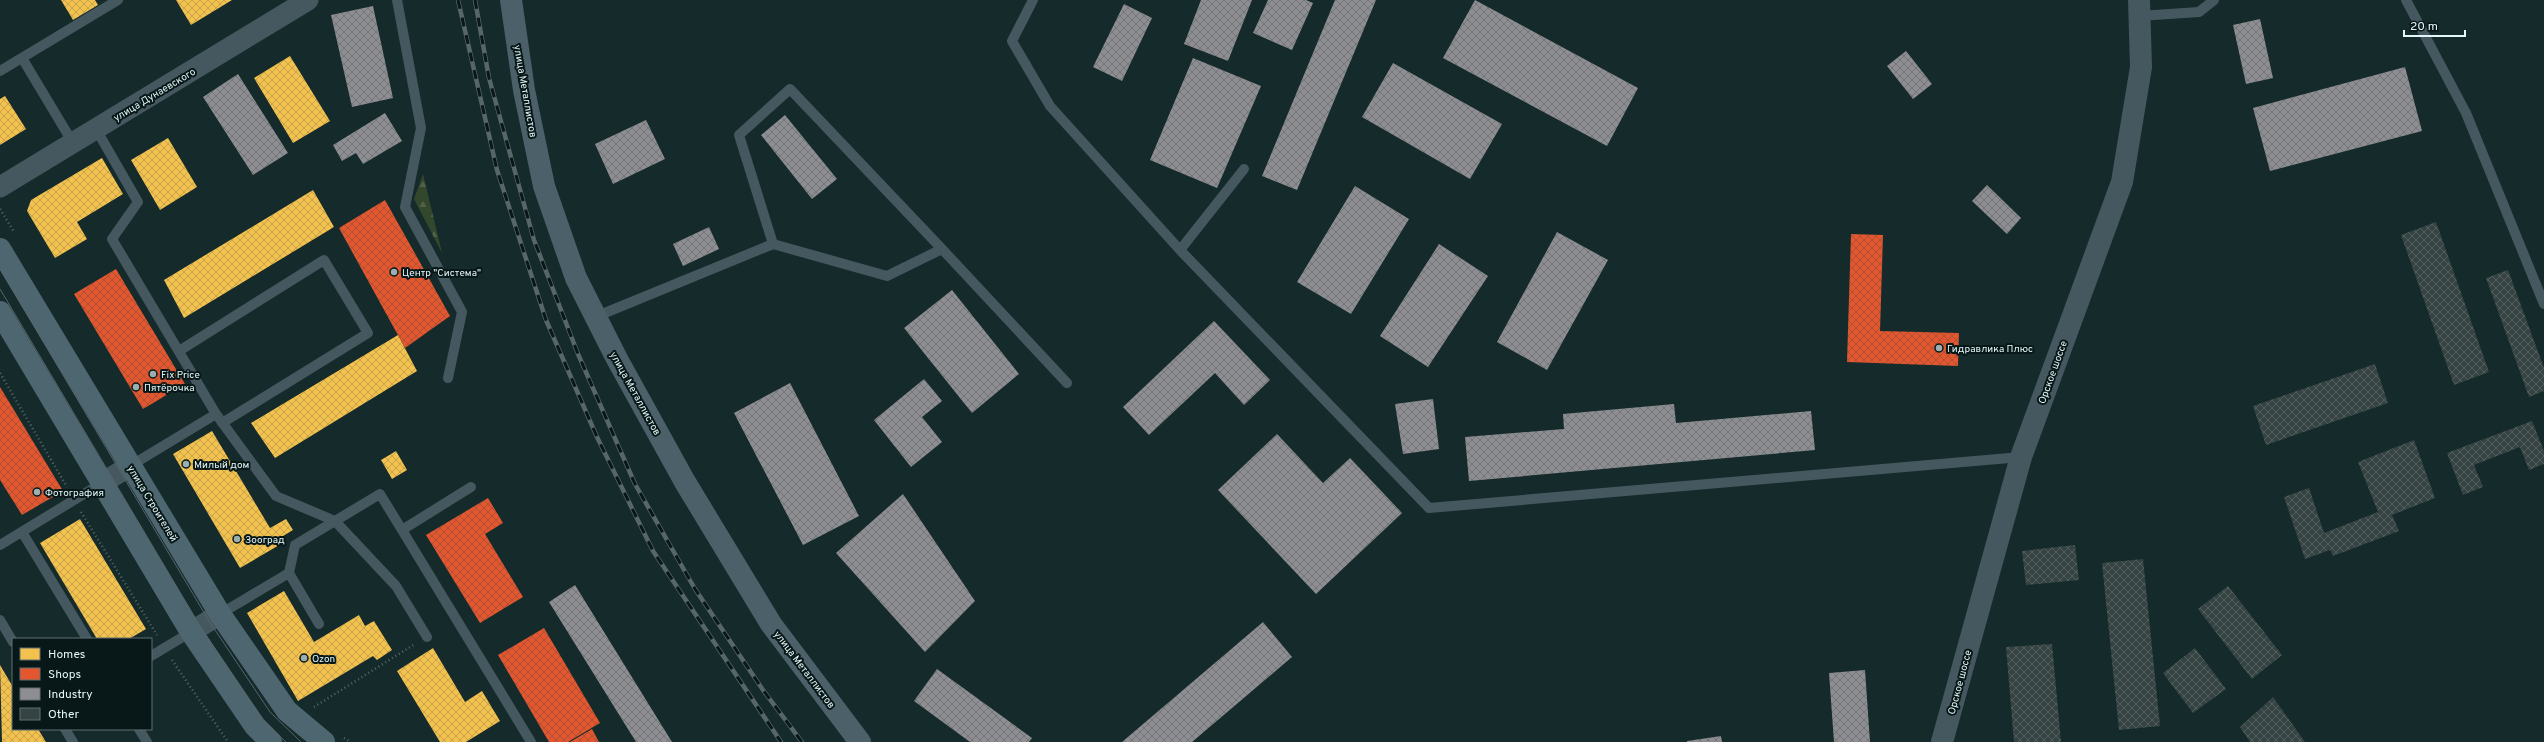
<svg xmlns="http://www.w3.org/2000/svg" width="2544" height="742" viewBox="0 0 2544 742" font-family="Overpass,sans-serif">
<defs>
<pattern id="forest-firs" width="22" height="20" patternUnits="userSpaceOnUse"><rect width="22" height="20" fill="#32472b"/><path d="M5 1l3.5 6h-7zM16 11l3.5 6h-7z" fill="#50624a"/></pattern>
<pattern id="homes-cross-hatch" width="8" height="8" patternUnits="userSpaceOnUse"><rect width="8" height="8" fill="#f2c14e"/><path d="M0 0l8 8M0 8l8-8" fill="none" stroke="#c6a34d"/></pattern>
<pattern id="shops-cross-hatch" width="8" height="8" patternUnits="userSpaceOnUse"><rect width="8" height="8" fill="#e4572e"/><path d="M0 0l8 8M0 8l8-8" fill="none" stroke="#ac5238"/></pattern>
<pattern id="industry-cross-hatch" width="8" height="8" patternUnits="userSpaceOnUse"><rect width="8" height="8" fill="#8d8d92"/><path d="M0 0l8 8M0 8l8-8" fill="none" stroke="#737679"/></pattern>
<pattern id="building-cross-hatch" width="8" height="8" patternUnits="userSpaceOnUse"><rect width="8" height="8" fill="#354342"/><path d="M0 0l8 8M0 8l8-8" fill="none" stroke="#525f5e"/></pattern>
</defs>
<rect width="100%" height="100%" fill="#152a2a"/>
<path fill="url(#forest-firs)" d="M423,174l19,79 -28,-54z"/>
<path fill="url(#homes-cross-hatch)" d="M61,0h34l3,5 -25,15z
M176,0h56l-41,25z
M290,56l40,65 -37,22 -39,-65z
M5,96l21,33 -26,16v-46z
M168,138l29,49 -37,23 -29,-50z
M102,158l21,36 -46,28 10,17 -32,19 -28,-47 4,-11z
M313,190l21,37 -150,91 -20,-38z
M398,335l19,36 -142,87 -24,-35z
M212,431l58,97 16,-9 7,11 -15,9 3,5 -41,24 -67,-114z
M396,451l11,19 -15,9 -11,-19z
M80,519l66,110 -17,10h-32l-57,-96z
M284,591l30,51 45,-27 6,11 9,-5 18,29 -15,10 -4,-4 -75,45 -51,-88z
M433,648l32,54 17,-11 18,30 -34,21h-26l-43,-71z
M0,665l13,22v42h25l8,13h-44z"/>
<path fill="url(#shops-cross-hatch)" d="M385,200l65,116 -45,32 -66,-120z
M1851,234l32,1 -3,96 79,2 -1,33 -111,-4z
M116,269l69,115 -42,25 -69,-115z
M0,387l63,104 -41,24 -22,-35z
M488,498l15,25 -18,11 38,63 -43,26 -54,-88z
M544,628l56,95 -32,19h-19l-51,-87z
M592,729l7,13h-29z"/>
<path fill="url(#industry-cross-hatch)" d="M1201,0h51l-24,61 -44,-17z
M1268,0h38l7,3 -21,47 -39,-17z
M1335,0h41l-79,190 -35,-14z
M1475,0l163,88 -31,58 -164,-88z
M1124,4l28,14 -30,63 -29,-14z
M373,6l20,92 -41,9 -21,-92z
M2260,19l13,59 -27,6 -13,-59z
M1906,51l26,33 -19,15 -26,-33z
M1193,58l68,28 -44,102 -67,-28z
M1393,63l109,61 -32,55 -108,-62z
M2405,67l17,64 -152,40 -17,-63z
M238,74l50,79 -35,22 -50,-78z
M385,113l17,28 -39,23 -7,-11 -14,8 -9,-16z
M785,115l52,64 -25,20 -51,-64z
M646,120l19,39 -52,25 -18,-40z
M1987,185l34,33 -14,16 -35,-33z
M1355,186l54,33 -58,95 -54,-32z
M709,227l10,22 -36,17 -10,-22z
M1557,232l51,28 -61,110 -50,-28z
M1439,244l49,32 -60,91 -48,-31z
M952,290l67,84 -47,39 -68,-85z
M1214,321l56,59 -26,25 -29,-32 -66,62 -26,-28z
M924,379l18,22 -20,16 20,25 -31,25 -37,-47z
M790,383l69,133 -56,29 -69,-132z
M1433,399l6,50 -36,5 -8,-50z
M1674,404l2,19 135,-12 4,39 -346,31 -4,-44 99,-8 -1,-15z
M1277,434l46,49 27,-25 52,55 -86,81 -98,-104z
M903,494l72,107 -50,51 -89,-99z
M575,585l97,157h-36l-87,-140z
M1263,622l29,35 -100,85h-70z
M937,669l95,69 -3,4h-59l-56,-41z
M1865,670l5,72h-36l-5,-69z
M1721,736l1,6h-35v-1z"/>
<path fill="url(#building-cross-hatch)" d="M2436,222l53,150 -35,13 -53,-150z
M2508,270l36,98v23l-15,6 -43,-119z
M2375,364l13,39 -122,42 -13,-39z
M2532,421l12,30v13l-15,6 -9,-23 -46,18 9,22 -20,8 -16,-42z
M2414,440l21,58 -43,17 7,16 -66,25 -3,-6 -25,9 -21,-62 25,-9 15,45 54,-21 -20,-50z
M2075,545l4,35 -53,5 -4,-34z
M2143,559l17,167 -41,4 -17,-167z
M2228,586l54,69 -30,24 -54,-70z
M2052,644l9,98h-47l-8,-95z
M2195,648l31,41 -33,24 -30,-40z
M2273,697l32,45h-55l-10,-15z"/>
<g fill="none" stroke-linecap="round" stroke-linejoin="round">
<path stroke="#58676b" stroke-width="2.5" stroke-dasharray="1 3" stroke-linecap="butt" d="M0,209l14,23
M0,373l67,114
M81,512l76,123
M172,660l56,82
M314,707l101,-63
M344,738l7,4"/>
<path stroke="#46585f" stroke-width="10" d="M397,0l24,128 -16,79 57,105 -14,66
M1033,0l-21,41 38,65 130,144 249,258 592,-51
M2406,0l60,113 78,191
M2139,16l60,-4 15,-12
M22,58l51,85
M0,71l118,-71
M96,129l42,73 -26,37 104,175 60,82 59,25 61,65 31,51
M773,244l-34,-109 51,-46 152,160
M1180,250l64,-81
M595,317l178,-73 114,32 55,-27 125,134
M179,351l145,-91 44,73 -146,90
M130,466l86,-52
M471,487l-69,43 129,212
M22,532l65,107
M0,545l102,-62
M220,614l69,-41
M0,620l13,22
M319,624l-30,-51 6,-28 85,-51 22,36
M151,656l40,-24
M65,729l8,13
M139,729l8,13"/>
<path stroke="#46585f" stroke-width="21" d="M0,187l308,-187
M102,483l28,-17
M191,632l29,-18"/>
<path stroke="#46585f" stroke-width="22" d="M1942,742l79,-285 101,-275 19,-115 -2,-67"/>
<path stroke="#4b6069" stroke-width="22" d="M511,0l13,90 20,96 32,92 41,81 68,123 86,142 89,118"/>
<path stroke="#4e6670" stroke-width="22" d="M0,249l220,365 67,97 37,31
M0,312l191,320 64,94 16,16"/>
<path stroke="#57666a" stroke-width="1" d="M0,269l209,352 61,91 31,30
M0,289l200,337 62,94 24,22"/>
<defs>
<path id="rail" d="M458,0l39,170 49,150 51,117 56,114 128,191
M475,0l14,78 45,162 44,114 57,130 60,105 68,101 39,52"/>
</defs>
<use href="#rail" stroke="#57666a" stroke-width="4.5"/>
<use href="#rail" stroke="#081718" stroke-width="3" stroke-dasharray="9" stroke-linecap="butt"/>
</g>
<g fill="#9bafb0" stroke="#081718" stroke-width="1.5">
<circle cx="394" cy="272" r="4"/>
<circle cx="1939" cy="348" r="4"/>
<circle cx="153" cy="374" r="4"/>
<circle cx="136" cy="387" r="4"/>
<circle cx="186" cy="464" r="4"/>
<circle cx="37" cy="492" r="4"/>
<circle cx="237" cy="539" r="4"/>
<circle cx="304" cy="658" r="4"/>
</g>
<g text-anchor="middle" stroke-width="4" stroke-linejoin="round" paint-order="stroke">
<g font-size="10" fill="#e3f7f8" stroke="#081718">
<text transform="translate(526 91) rotate(80)" y="4">улица Металлистов</text>
<text transform="translate(154 94) rotate(-31)" y="4">улица Дунаевского</text>
<text transform="translate(2052 372) rotate(-70)" y="4">Орское шоссе</text>
<text transform="translate(636 393) rotate(61)" y="4">улица Металлистов</text>
<text transform="translate(153 503) rotate(59)" y="4">улица Строителей</text>
<text transform="translate(805 669) rotate(53)" y="4">улица Металлистов</text>
<text transform="translate(1959 682) rotate(-75)" y="4">Орское шоссе</text>
</g>
<g font-size="10" fill="#e3f7f8" stroke="#081718" text-anchor="start">
<text x="402" y="276">Центр "Система"</text>
<text x="1947" y="352">Гидравлика Плюс</text>
<text x="161" y="378">Fix Price</text>
<text x="144" y="391">Пятёрочка</text>
<text x="194" y="468">Милый дом</text>
<text x="45" y="496">Фотография</text>
<text x="245" y="543">Зооград</text>
<text x="312" y="662">Ozon</text>
</g>
</g>
<rect x="12" y="638" width="140" height="92" fill="#081718" stroke="#607172"/>
<rect x="20" y="648" width="20" height="12" fill="#f2c14e" stroke="#607172"/>
<text x="48" y="658" font-size="12" fill="#e3f7f8">Homes</text>
<rect x="20" y="668" width="20" height="12" fill="#e4572e" stroke="#607172"/>
<text x="48" y="678" font-size="12" fill="#e3f7f8">Shops</text>
<rect x="20" y="688" width="20" height="12" fill="#8d8d92" stroke="#607172"/>
<text x="48" y="698" font-size="12" fill="#e3f7f8">Industry</text>
<rect x="20" y="708" width="20" height="12" fill="#354342" stroke="#607172"/>
<text x="48" y="718" font-size="12" fill="#e3f7f8">Other</text>
<path d="M2404 30v6h61v-6" fill="none" stroke="#e3f7f8" stroke-width="2"/>
<text x="2410" y="30" font-size="12" fill="#e3f7f8" stroke="#081718" stroke-width="3" paint-order="stroke">20 m</text>
</svg>
